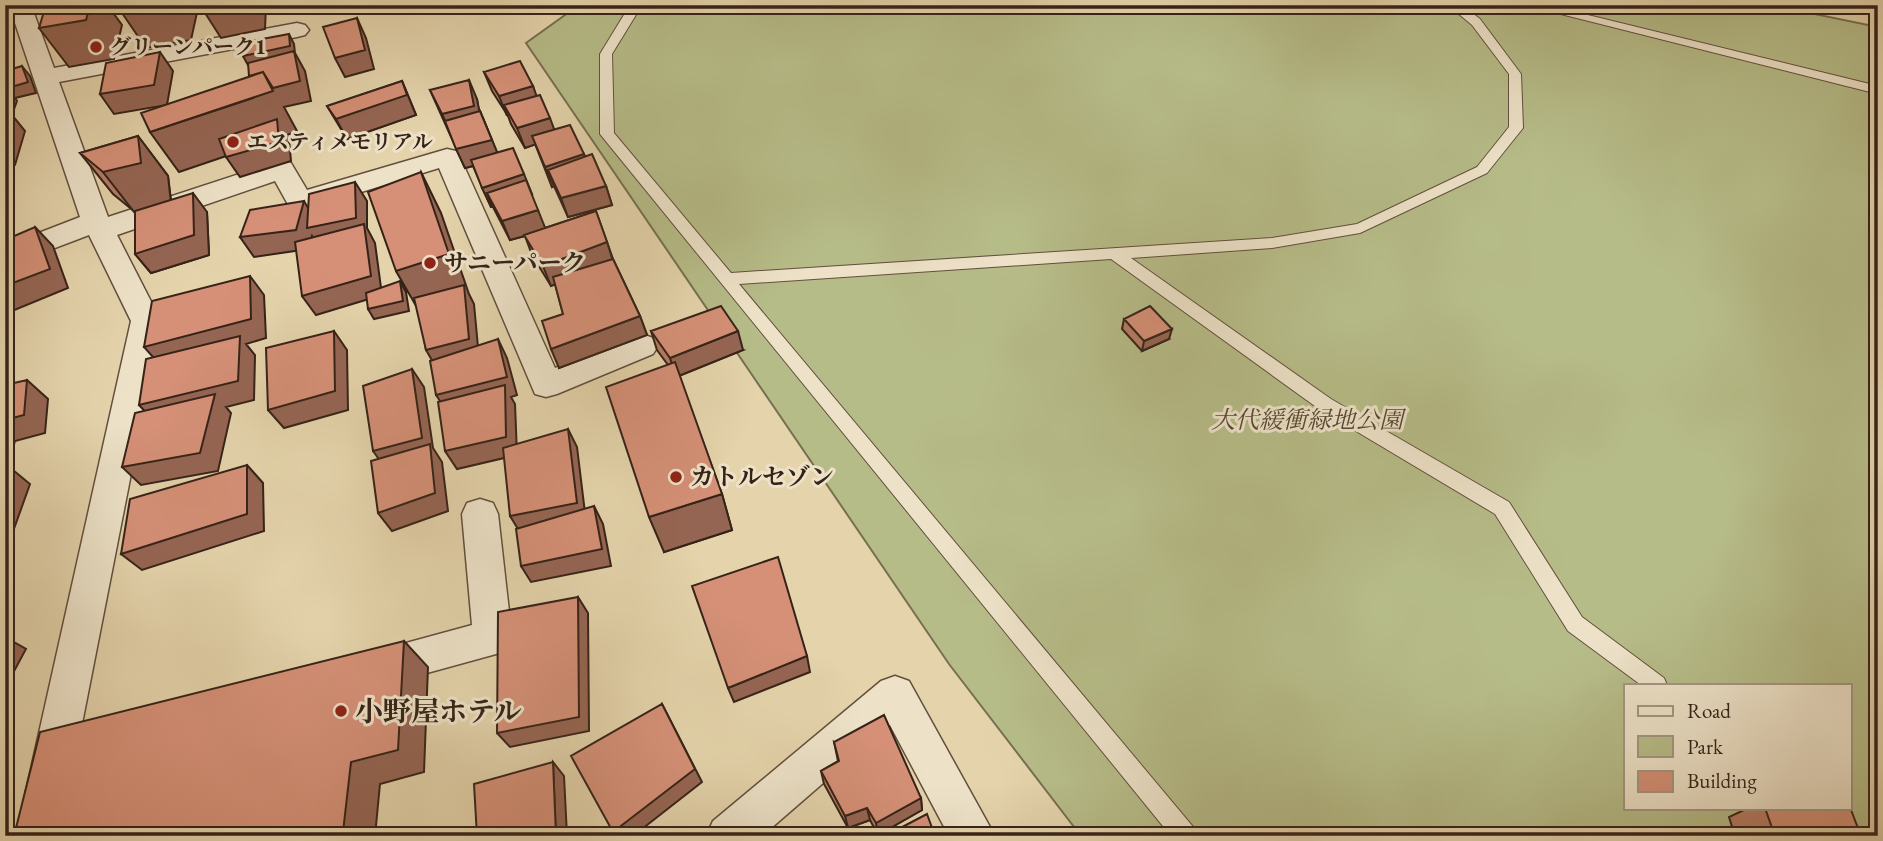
<svg xmlns="http://www.w3.org/2000/svg" width="1883" height="841" viewBox="0 0 1883 841" font-family="'EB Garamond','Noto Serif JP',serif">
<rect width="100%" height="100%" fill="#e4d3ab"/>
<filter id="stains"><feTurbulence type="fractalNoise" baseFrequency=".00286" numOctaves="4"/><feColorMatrix values="0 0 0 0 .2 0 0 0 0 .09 0 0 0 0 .02 0 0 0 .5 -.17"/></filter>
<radialGradient id="worn" r=".72"><stop offset=".6" stop-color="#630" stop-opacity="0"/><stop offset="1" stop-color="#630" stop-opacity=".3"/></radialGradient>
<path fill="#b6bc88" stroke="#767050" stroke-width="2" fill-rule="evenodd" d="M579,5h1192l107,22v809h-797l-132,-172 -423,-621zM1626,685h224v123h-224z"/>
<g fill="none" stroke-linecap="round" stroke-linejoin="round">
<defs>
<path id="lane" d="M630,5h12l-30,49 2,79 117,140 541,-35 85,-14 120,-57 32,-40v-53l-37,-49 -24,-20h14l18,14 41,55 2,54 -36,45 -127,60 -88,15 -141,10 200,141 178,103 73,115 82,61 3,7h-26l-73,-54 -73,-117 -176,-105 -208,-150 -372,25 455,544 3,8h-26l-571,-702v-80z
M1525,5h22l331,81v8z"/>
<path id="street" d="M9,5h22l23,63 243,-45 8,2 4,5 -4,5 -8,2 -238,45 49,135 174,-57 9,3 16,27 140,-41 9,2 4,6 95,211 87,-34 11,4 5,8 -5,8 -96,40 -11,3 -11,-3 -96,-226 -139,43 -10,-3 -15,-27 -158,54 44,86 -101,515h-44l115,-515 -42,-86 -84,32v-21l75,-29z
M480,499l13,4 5,11 14,124 -5,13 -131,36 -14,-6 -6,-13 6,-13 110,-30 -10,-111 5,-11z
M895,676l14,5 86,155h-46l-59,-111 -128,111h-56l7,-15 168,-140z"/>
</defs>
<use href="#lane" stroke="#624f3d" stroke-width="2"/>
<use href="#street" stroke="#624f3d" stroke-width="3"/>
<use href="#lane" fill="#ede2c8" fill-rule="evenodd"/>
<use href="#street" fill="#ede2c8" fill-rule="evenodd"/>
</g>
<path fill="#b77c66" stroke="#362318" stroke-width="2" d="M484,72l49,14 3,10 18,34 31,26 21,30 6,19 -44,12 -14,-31 -2,1 -17,-43 -10,4 -14,-24 -3,-8 -16,-25z
M402,81l14,34 -69,24 -20,-33z
M430,90l47,9 2,12h1l17,42 48,75 51,-17 17,48 27,57 7,19 -88,33 4,-54 -8,-30 -4,2 -19,-31 -7,-19 -15,4 -17,-33h-2l-18,-41 -8,2z
M138,136l30,40 3,24 36,12 2,43 -58,18 -16,-19v-42l-22,-18 -33,-41z
M1124,319l45,20 -27,12 -20,-22z
M651,331l92,19 -64,26 43,118 10,36 -68,22 4,-187 -11,-15z
M834,742l87,56 1,12 -44,25 -8,-15 -22,8 -24,-44 -3,-13 17,-10z
M1748,808h80l33,28h-126l-6,-19z"/>
<path fill="#956553" stroke="#362318" stroke-width="2" d="M72,5h124l2,3 -7,32 -45,8 -24,-35 -8,1 8,11 -8,34 -45,8 -30,-39z
M200,5h66l-1,24 -44,9z
M357,18l9,20 8,31 -29,8 -10,-19z
M289,34l5,10 1,9 10,18 6,30 -27,6 13,24 -10,4 2,4 2,22 -51,16 -14,-20 53,-19 -100,34 -29,-40 103,-34 -4,-31 -6,-11z
M160,52l13,19 -6,34 -53,9 -14,-20z
M22,66l8,10 6,17 -21,5 2,3 -5,14 13,16 -10,34 -10,2v-78z
M469,80l8,19 5,26 -31,9 -9,-20z
M402,81l14,34 -69,24 -11,-20z
M533,86l7,20 -36,-1 3,11 -8,-20z
M480,111l20,48 -35,9 -9,-19z
M550,118l7,19 -32,11 -8,-20z
M138,136l30,40 3,27 -36,10 -32,-41z
M584,154l7,19 -43,-3 6,16 -2,1 -7,-20z
M421,172l20,41 28,81 5,10 5,54 -42,11 -11,-19 -7,-39 -23,-40z
M524,174l8,20 -45,-1 6,14h-2l-9,-19z
M355,182l12,19v27l8,15 7,52 -66,20 -14,-19 17,-48 -7,-12 -4,13 -54,8 -14,-20 64,-36 12,20z
M606,186l6,19 -44,12 -7,-19z
M193,193l14,19 2,43 -58,18 -16,-19z
M538,210l8,20 -36,10 -8,-19z
M35,227l18,19 15,42 -61,25 -2,-2v-25z
M607,242l6,19 -62,25 -8,-20z
M250,276l14,19 2,43 -20,6 9,11 -1,45 -28,7 5,6 -13,58 -77,14 -19,-18 35,-43 -18,-19 22,-39 -17,-19z
M400,281l6,11 3,19 -35,8 -6,-10z
M640,316l7,19 -88,33 -8,-19z
M1172,329l-3,10 -27,12 2,-10z
M334,331l13,19 1,60 -64,18 -16,-18z
M738,331l5,19 -67,27 -6,-19z
M498,339l9,19 10,37 -6,2 4,7 2,51 -60,14 -12,-18 3,-38 -12,-18z
M412,369l12,18 9,61 9,14 6,49 -56,20 -14,-18 8,-44 -13,-18z
M5,371l6,5 -6,9z
M27,380l21,19 -3,34 -30,8 -9,31 2,-6 22,18 -25,70v-134z
M568,429l9,18 9,74 -65,13 -11,-18z
M247,465l16,18 1,48 -122,39 -21,-16z
M722,494l10,36 -68,22 -15,-35z
M594,506l9,18 8,42 -80,16 -10,-16z
M578,597l10,16 1,118 -79,16 -13,-14z
M5,637l21,12 -21,39z
M404,641l24,26 -4,105 -44,12 -5,52h-39l15,-74z
M807,656l3,16 -76,30 -6,-14z
M662,704l40,78 -69,54h-17l-3,-4z
M553,762l11,14 3,60h-11z
M921,798l1,12 -44,25 -2,-12z
M867,808l3,12 -22,8 -3,-12z"/>
<path fill="#d59077" stroke="#362318" stroke-width="2" d="M46,5h44l-4,15 -47,8z
M120,5h19l-19,4z
M357,18l8,32 -30,8 -12,-31z
M289,34l1,12 -47,10 -3,-13z
M294,51l6,30 -27,7 -10,-16 -14,4 -1,-13z
M160,52l-6,33 -54,9 6,-31z
M520,61l13,25 -34,10 -15,-24z
M22,66l6,16 -23,7v-18z
M263,72l10,19 -123,41 -9,-19z
M469,80l5,26 -32,8 -12,-24z
M402,81l5,14 -71,24 -9,-13z
M540,95l10,23 -33,10 -13,-23z
M480,111l12,29 -36,9 -11,-28z
M277,119l2,23 -53,15 -7,-18z
M570,125l14,29 -39,13 -13,-31z
M138,136l3,27 -38,9 -23,-19z
M513,148l11,26 -42,14 -11,-28z
M592,154l14,32 -45,12 -13,-28z
M421,172l28,82 -53,17 -28,-79z
M526,180l12,30 -36,11 -15,-28z
M355,182l1,36 -49,10 2,-34z
M193,193l1,42 -59,19v-43z
M304,201l-8,29 -56,7 10,-27z
M596,211l11,31 -64,24 -19,-31z
M364,224l7,52 -69,20 -7,-54z
M35,227l15,42 -45,17v-46z
M613,259l27,57 -89,33 -9,-28 21,-7 -10,-37z
M250,276l1,43 -107,28 8,-46z
M400,281l3,20 -35,8 -2,-16z
M464,285l5,54 -43,11 -12,-52z
M721,306l17,25 -68,27 -19,-27z
M1150,306l22,23 -28,12 -20,-22z
M334,331l1,60 -67,19 -2,-62z
M240,336l-2,45 -99,24 7,-46z
M498,339l9,38 -71,18 -6,-34z
M675,362l47,132 -73,23 -43,-130z
M412,369l10,69 -49,13 -10,-65z
M27,380l-3,35 -19,5v-35z
M505,385l1,52 -61,14 -7,-49z
M215,394l-15,59 -78,14 13,-54z
M568,429l9,74 -67,13 -7,-68z
M430,444l5,49 -57,20 -7,-52z
M247,465v49l-126,40 9,-55z
M594,506l8,43 -81,17 -5,-37z
M778,557l29,99 -79,32 -36,-102z
M578,597l1,120 -82,16 1,-121z
M404,641l-6,109 -47,12 -8,70 -7,4h-322l26,-104z
M662,704l33,65 -82,63 -42,-76z
M884,715l37,83 -45,25 -9,-15 -22,8 -24,-45 18,-10 -5,-19z
M553,762l3,74h-79l-3,-52z
M1765,808h63l23,2 10,26h-86z
M927,814l8,22h-50z"/>
<g fill="#8f2418" stroke="#ede2c8" stroke-width="2.5">
<circle cx="96" cy="47" r="7"/>
<circle cx="233" cy="142" r="7"/>
<circle cx="430" cy="263" r="7"/>
<circle cx="676" cy="477" r="7"/>
<circle cx="341" cy="711" r="7"/>
</g>
<g text-anchor="middle" stroke-width="6" stroke-linejoin="round" paint-order="stroke">
<g font-size="21" font-weight="bold" fill="#362318" stroke="#ede2c8" text-anchor="start">
<text x="110" y="54">グリーンパーク1</text>
<text x="247" y="149">エスティメモリアル</text>
</g>
<g font-size="24" font-weight="bold" fill="#362318" stroke="#ede2c8" text-anchor="start">
<text x="444" y="271">サニーパーク</text>
<text x="690" y="485">カトルセゾン</text>
</g>
<g font-size="24" font-style="italic" fill="#564934" stroke="#ede2c8">
<text x="1307" y="428">大代緩衝緑地公園</text>
</g>
<g font-size="28" font-weight="bold" fill="#362318" stroke="#ede2c8" text-anchor="start">
<text x="355" y="721">小野屋ホテル</text>
</g>
</g>
<rect width="1883" height="841" fill="none" stroke="#e4d3ab" stroke-width="28"/>
<rect x="7" y="7" width="1869" height="827" fill="none" stroke="#362318" stroke-width="3.5"/>
<rect x="14" y="14" width="1855" height="813" fill="none" stroke="#362318" stroke-width="2"/>
<rect x="1624" y="684" width="228" height="126" fill="#ede2c8" stroke="#a49682" stroke-width="2"/>
<rect x="1638" y="706" width="35" height="10" fill="#ede2c8" stroke="#a49682" stroke-width="2"/>
<text x="1687" y="718" font-size="21" fill="#362318">Road</text>
<rect x="1638" y="736" width="35" height="21" fill="#b6bc88" stroke="#a49682" stroke-width="2"/>
<text x="1687" y="754" font-size="21" fill="#362318">Park</text>
<rect x="1638" y="771" width="35" height="21" fill="#d59077" stroke="#a49682" stroke-width="2"/>
<text x="1687" y="788" font-size="21" fill="#362318">Building</text>
<rect width="100%" height="100%" filter="url(#stains)"/>
<rect width="100%" height="100%" fill="url(#worn)"/>
</svg>
